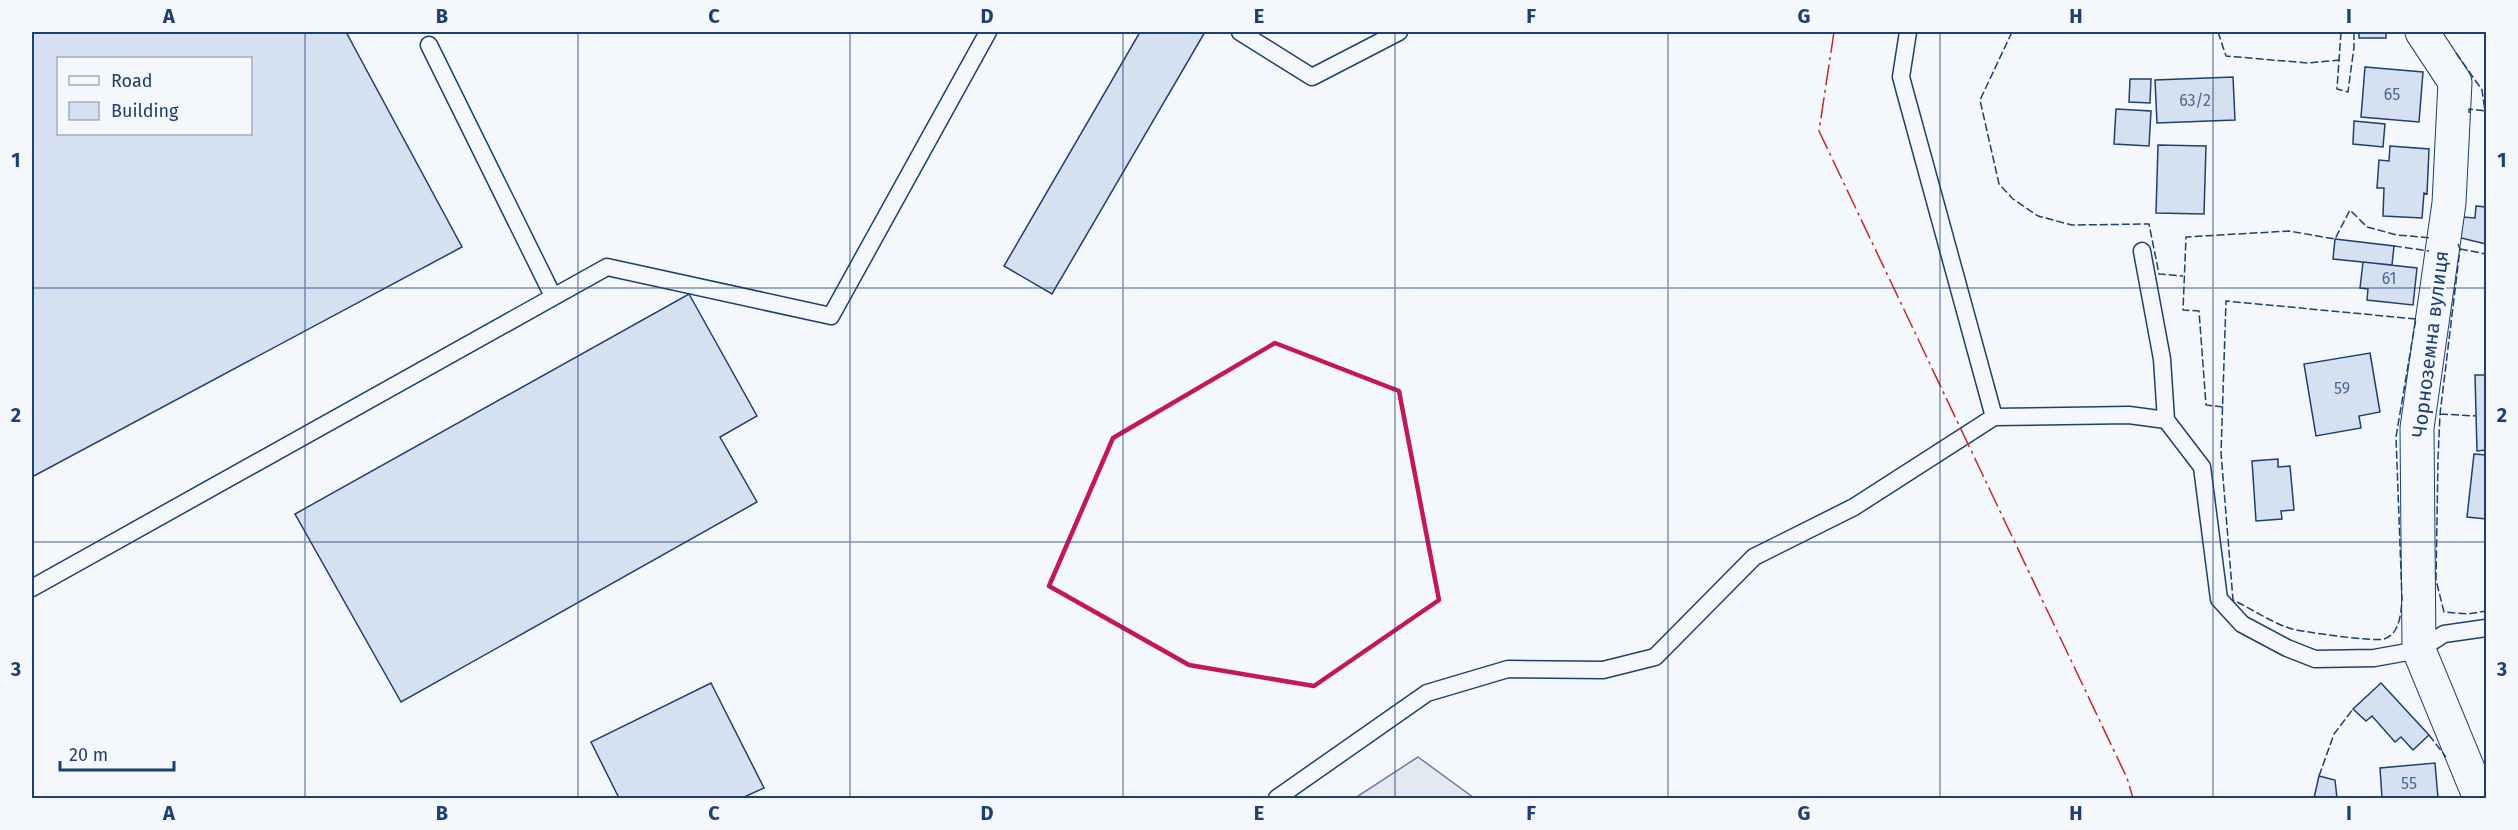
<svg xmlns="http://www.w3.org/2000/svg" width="2518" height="830" viewBox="0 0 2518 830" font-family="'Fira Sans',sans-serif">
<rect width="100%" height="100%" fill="#f4f7fb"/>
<path fill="#e3e9f0" stroke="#687fa3" stroke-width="1.5" d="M1418,757l56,41h-119z"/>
<path fill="#d5e0f0" stroke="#1d3f73" stroke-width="1.5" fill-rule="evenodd" d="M32,32h314l116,215 -430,230zM58,58h192v76h-192z
M1140,32h65l-153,262 -48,-28z
M2359,32h27v6h-27z
M2365,67l58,5 -4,50 -58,-5z
M2233,77l2,43 -78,3 -2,-43z
M2130,79h21l-1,24 -21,-1z
M2116,109l35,2 -2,35 -35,-2z
M2354,121l31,3 -2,23 -30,-3z
M2158,145l48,1 -2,68 -48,-1z
M2390,146l39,3 -2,45 -3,-1 -2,25 -39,-2 1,-28h-7l2,-28 10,1z
M2476,206l10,1v37l-25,-6 2,-21 12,1z
M2335,239l59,7 -2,19 -59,-6z
M2363,262l54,6 -4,37 -46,-5 1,-11 -8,-1z
M689,294l68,122 -37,21 37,65 -356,200 -106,-188z
M2370,353l10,59 -21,4 2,12 -45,8 -12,-72z
M2475,375h11v75l-9,1z
M2474,454l12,1v64l-19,-2z
M2278,459v8l12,-1 4,44 -13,1 1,8 -26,2 -4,-60z
M711,683l53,105 -22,10h-123l-28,-56z
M2381,683l48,52 -16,15 -12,-13 -6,5 -23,-26 -6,5 -13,-12z
M2435,763l3,35h-56l-2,-30z
M2319,776l16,4 2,18h-23z"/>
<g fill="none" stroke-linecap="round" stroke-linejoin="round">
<defs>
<path id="service" d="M1240,32l72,45 87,-45
M429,45l124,251
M2142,251l20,108 4,61
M1994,417l135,-2 37,5 36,47 17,132 23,25 45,24 28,11 59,-1 45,-8 25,-16 42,-6
M32,588l575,-321 224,49 157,-284
M1277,798l150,-105 81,-24 95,1 52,-13 99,-100 100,-50 140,-90 -93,-340 7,-45"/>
<path id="minor" d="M2422,32l33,50 -6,121 -32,225 2,222 61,148"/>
</defs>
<use href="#service" stroke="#1d3f73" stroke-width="19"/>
<use href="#minor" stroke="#1d3f73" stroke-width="35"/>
<use href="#service" stroke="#f4f7fb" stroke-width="16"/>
<use href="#minor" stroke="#f4f7fb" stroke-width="33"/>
<path stroke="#1d3f73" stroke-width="1.5" stroke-dasharray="8 3" stroke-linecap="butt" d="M2012,32l-32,68 19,84 14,15 25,17 34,9 77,-1 10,50 24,2
M2218,32l8,24 82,7 32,-3
M2341,32l-4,57 11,3 6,-45v-15
M2456,53l26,37 3,21
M2469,113v-4l17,2
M2458,244l2,5 -20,165 -2,45 -2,121 8,32 24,2 18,-3
M2394,246l35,5
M2460,249l26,5
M2416,319l-190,-18 -5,152 12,147c19,9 39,23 59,29 13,3 81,13 92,10 16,-5 17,-26 18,-40l-6,-162 20,-119
M2223,407l-17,-2 -7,-94 -16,-1 3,-73 103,-6 46,8 15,-29 17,17 30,8 35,3
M2440,414l36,2
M2429,735l17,22
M2319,776l15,-42 19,-25"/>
<path stroke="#c62828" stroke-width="1.5" stroke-dasharray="21 4.5 3 4.5" stroke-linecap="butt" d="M1834,32l-15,99 308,647 6,20"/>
</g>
<path fill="none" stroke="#c2185b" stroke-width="4.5" stroke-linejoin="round" d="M1275,343l124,48 40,209 -125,86 -125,-21 -140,-79 64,-148z"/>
<path fill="none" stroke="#1d3f73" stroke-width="1.5" stroke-opacity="0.55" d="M305,32v766M578,32v766M850,32v766M1123,32v766M1395,32v766M1668,32v766M1940,32v766M2213,32v766M32,288h2454M32,542h2454"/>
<g text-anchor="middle" stroke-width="4.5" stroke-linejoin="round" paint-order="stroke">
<g font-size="16" fill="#4b6792">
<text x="2392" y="100">65</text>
<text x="2195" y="106">63/2</text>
<text x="2389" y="284">61</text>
<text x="2342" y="394">59</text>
<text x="2409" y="789">55</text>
</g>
<g font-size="20" fill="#1d3f73" stroke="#f4f7fb">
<text transform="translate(2430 344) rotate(-83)" y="7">Чорноземна вулиця</text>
</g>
</g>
<rect width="2518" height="830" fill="none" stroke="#f4f7fb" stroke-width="66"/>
<rect x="57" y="57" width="195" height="78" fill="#f4f7fb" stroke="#9eadc5" stroke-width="1.5"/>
<rect x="69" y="76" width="30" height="9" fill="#f4f7fb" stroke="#9eadc5" stroke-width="1.5"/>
<text x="111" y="87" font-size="18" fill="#1d3f73">Road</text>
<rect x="69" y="102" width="30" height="18" fill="#d5e0f0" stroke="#9eadc5" stroke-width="1.5"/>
<text x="111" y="117" font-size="18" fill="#1d3f73">Building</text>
<path d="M60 761v9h114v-9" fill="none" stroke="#1d3f73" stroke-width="3"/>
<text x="69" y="761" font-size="18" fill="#1d3f73" stroke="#f4f7fb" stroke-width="4.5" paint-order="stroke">20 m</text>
<rect x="33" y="33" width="2452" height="764" fill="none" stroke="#1d3f73" stroke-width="2"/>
<g font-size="20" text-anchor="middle" font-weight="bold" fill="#1d3f73">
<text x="169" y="23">A</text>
<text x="442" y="23">B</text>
<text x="714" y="23">C</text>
<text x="987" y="23">D</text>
<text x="1259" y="23">E</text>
<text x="1531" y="23">F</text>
<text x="1804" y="23">G</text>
<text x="2076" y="23">H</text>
<text x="2349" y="23">I</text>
<text x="16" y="167">1</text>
<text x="2502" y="167">1</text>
<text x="16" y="422">2</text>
<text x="2502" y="422">2</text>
<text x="16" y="676">3</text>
<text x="2502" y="676">3</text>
<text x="169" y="820">A</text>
<text x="442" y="820">B</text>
<text x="714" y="820">C</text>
<text x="987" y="820">D</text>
<text x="1259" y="820">E</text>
<text x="1531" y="820">F</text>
<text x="1804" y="820">G</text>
<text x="2076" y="820">H</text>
<text x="2349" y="820">I</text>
</g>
</svg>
